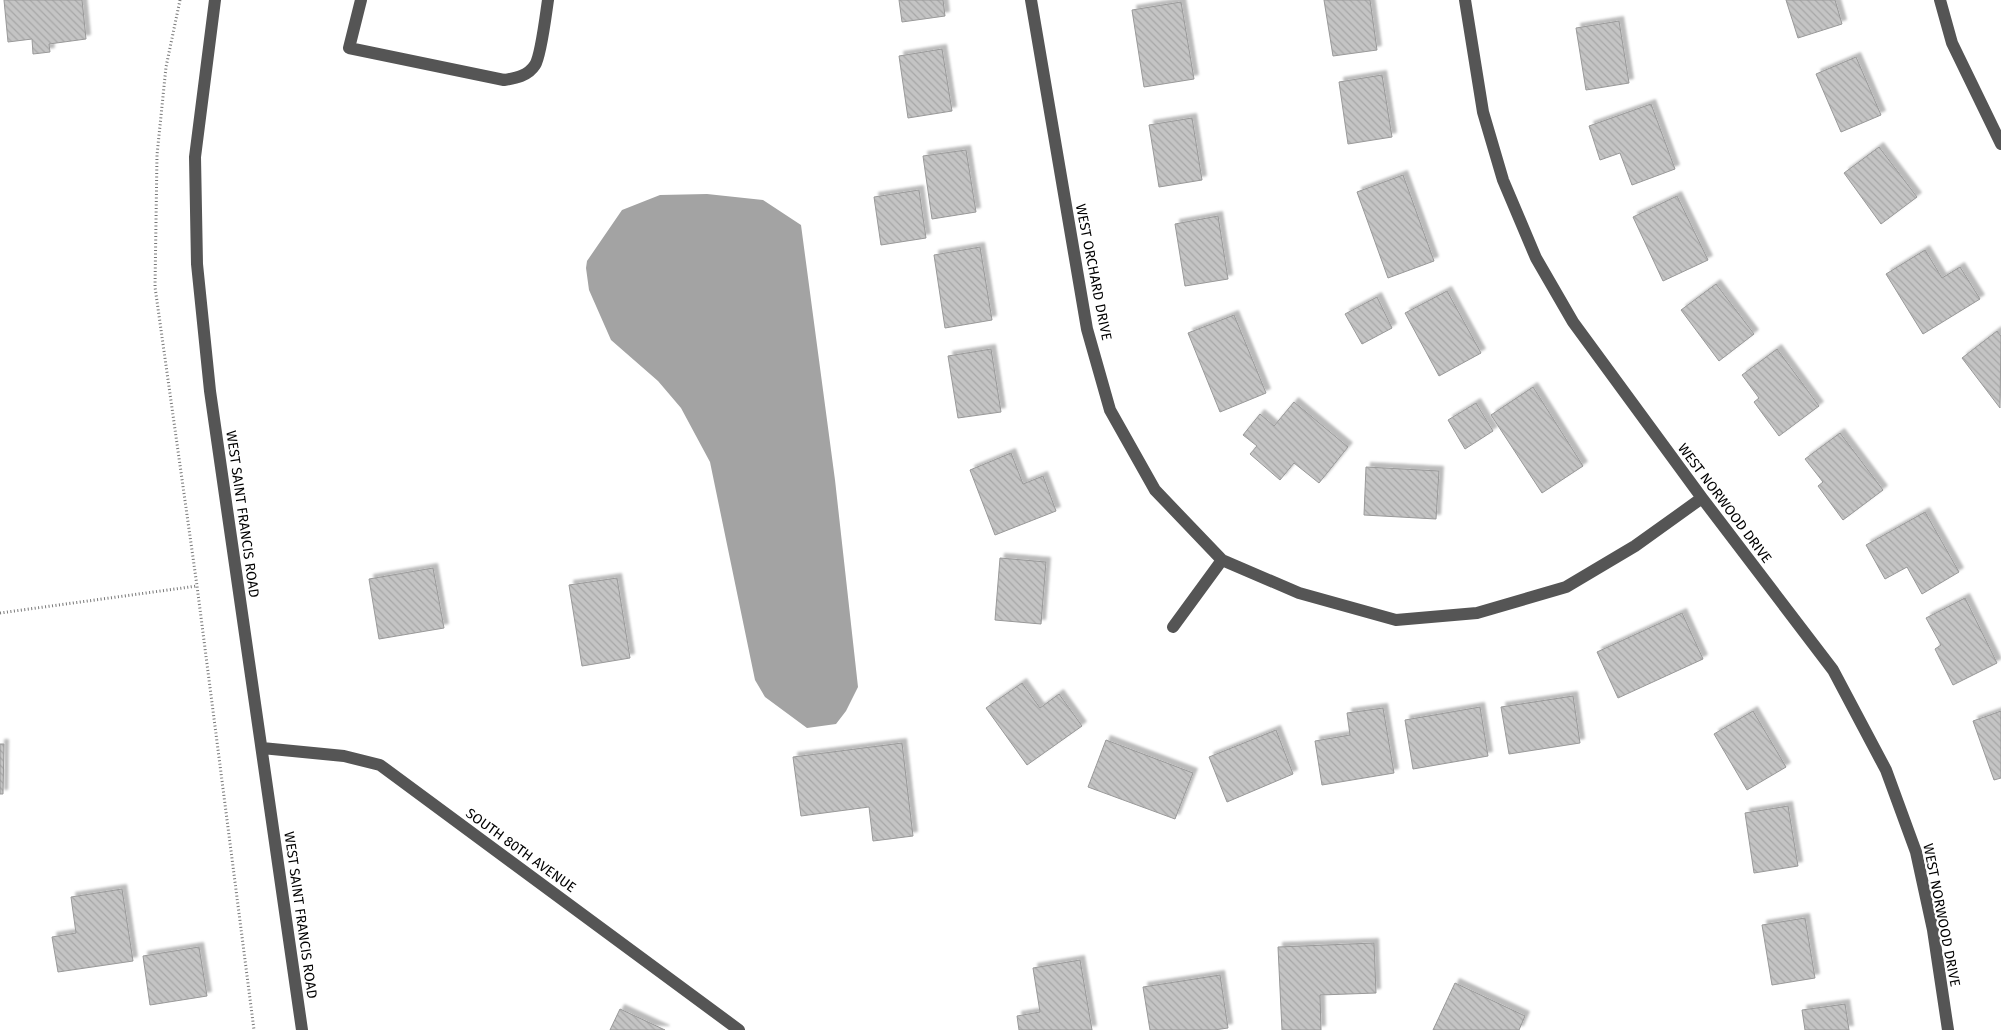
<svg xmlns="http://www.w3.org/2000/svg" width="2001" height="1030" viewBox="0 0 2001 1030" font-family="'Fira Sans',sans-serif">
<defs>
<pattern id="building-back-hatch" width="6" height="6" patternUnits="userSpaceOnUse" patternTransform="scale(1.25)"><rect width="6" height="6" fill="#c4c4c4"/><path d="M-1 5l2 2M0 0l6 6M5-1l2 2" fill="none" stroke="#a7a7a7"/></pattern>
<filter id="shadow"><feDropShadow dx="4.5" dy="-4.5" stdDeviation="1" flood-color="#0004"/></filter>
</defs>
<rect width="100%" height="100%" fill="#fff"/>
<path fill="#a3a3a3" d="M707,194l56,6 38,25 34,255 23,207 -12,24 -10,13 -29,4 -42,-31 -10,-17 -45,-218 -29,-54 -23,-27 -47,-41 -22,-50 -3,-22 1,-7 35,-51 38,-15z"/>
<path fill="url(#building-back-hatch)" stroke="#999" filter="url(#shadow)" d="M4,0h78l4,39 -37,5 1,8 -17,2 -1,-15 -24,3z
M899,0h44l2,16 -43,6z
M1324,0h46l7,50 -44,6z
M1786,0h49l7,24 -44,14z
M1181,2l13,77 -50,8 -12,-77z
M1619,21l10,62 -43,7 -10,-62z
M942,49l10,62 -44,7 -9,-62z
M1856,57l25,58 -40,17 -25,-58z
M1382,75l10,62 -44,7 -9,-62z
M1651,104l24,65 -43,16 -12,-32 -20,7 -11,-34z
M1192,118l10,62 -43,7 -10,-62z
M1879,147l38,50 -36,27 -37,-51z
M966,150l10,62 -44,7 -9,-63z
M1403,175l31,86 -46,17 -31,-86z
M919,190l7,48 -45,7 -7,-48z
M1677,196l31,64 -45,21 -30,-64z
M1218,216l10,63 -43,7 -10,-62z
M980,247l12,73 -47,8 -11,-73z
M1925,250l17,28 18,-11 20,32 -57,35 -37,-60z
M1716,284l38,50 -35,27 -38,-51z
M1447,291l34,62 -42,23 -34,-63z
M1377,297l15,31 -30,16 -17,-30z
M1234,315l32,78 -46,19 -32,-79z
M1997,331l4,5 -1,72 -38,-50z
M991,349l10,63 -43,6 -10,-62z
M1777,349l42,57 -40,30 -25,-34 5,-4 -17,-23z
M1533,387l50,79 -41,27 -51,-78z
M1294,402l54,45 -29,36 -25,-20 -14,17 -30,-26 7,-8 -14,-11 17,-21 14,12z
M1476,403l17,28 -28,18 -17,-29z
M1840,433l43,57 -40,30 -25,-34 5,-4 -18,-23z
M1011,453l12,31 20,-8 13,35 -61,24 -25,-65z
M1366,467l73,4 -3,48 -72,-4z
M1925,512l34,60 -37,22 -15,-27 -22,12 -19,-34z
M1000,558l46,4 -5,62 -46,-4z
M433,568l11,60 -65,11 -10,-60z
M617,578l13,80 -48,8 -13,-81z
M1965,598l32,65 -44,22 -18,-36 6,-4 -15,-27z
M1682,613l21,46 -85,39 -21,-46z
M1022,683l18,25 19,-14 23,32 -55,39 -41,-57z
M1573,696l7,47 -71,11 -8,-47z
M1480,707l8,49 -75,13 -8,-49z
M1383,708l11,65 -72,12 -7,-44 35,-6 -3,-22z
M1753,711l33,56 -39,23 -33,-56z
M2001,711v67l-7,2 -21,-59z
M1276,730l17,44 -66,28 -18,-45z
M1106,740l87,33 -18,46 -87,-32z
M902,743l11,93 -40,5 -4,-34 -68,9 -8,-59z
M0,744h4l-1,50h-3z
M1788,806l10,60 -44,7 -9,-60z
M122,889l11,72 -75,11 -6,-35 24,-4 -5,-36z
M1805,918l10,60 -43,7 -10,-60z
M1374,943l2,50 -56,2 1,35h-39l-4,-83z
M199,947l8,49 -57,9 -7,-49z
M1080,960l12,70h-73l-2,-14 23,-4 -7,-44z
M1220,975l8,53 -14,2h-64l-7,-43z
M1455,983l70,33 -6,14h-86z
M1845,1004l4,26h-44l-3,-20z
M620,1009l45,21h-55z"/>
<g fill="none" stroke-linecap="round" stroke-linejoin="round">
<path stroke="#777" stroke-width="3" stroke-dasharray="1 2.5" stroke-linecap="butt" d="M180,0l-14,67 -9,88 -2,132 42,299 57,444
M0,613l197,-27"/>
<path stroke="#555" stroke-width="12" d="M215,0l-20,157 2,107 13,127 92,639
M361,0l-12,48 155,32c12,-2 24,-4 31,-15 6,-9 11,-52 13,-65
M1031,0l56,329 23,81 45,80 67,70 77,33 97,27 81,-7 89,-26 69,-41 67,-48
M1465,0l18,112 20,68 33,78 37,64 129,176 131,172 53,100 30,82 17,78 15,100
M1940,0l12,43 49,101
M1173,627l49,-67
M262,748l82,8 36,9 359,265"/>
</g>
<g text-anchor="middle" stroke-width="4.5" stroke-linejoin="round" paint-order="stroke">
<g font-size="14" fill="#000" stroke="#fff">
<text transform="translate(1094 272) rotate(79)" y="5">WEST ORCHARD DRIVE</text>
<text transform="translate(1725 503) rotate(53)" y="5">WEST NORWOOD DRIVE</text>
<text transform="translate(243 514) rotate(82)" y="5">WEST SAINT FRANCIS ROAD</text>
<text transform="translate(521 850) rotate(36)" y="5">SOUTH 80TH AVENUE</text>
<text transform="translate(301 915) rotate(82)" y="5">WEST SAINT FRANCIS ROAD</text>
<text transform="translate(1942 915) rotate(79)" y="5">WEST NORWOOD DRIVE</text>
</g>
</g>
</svg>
